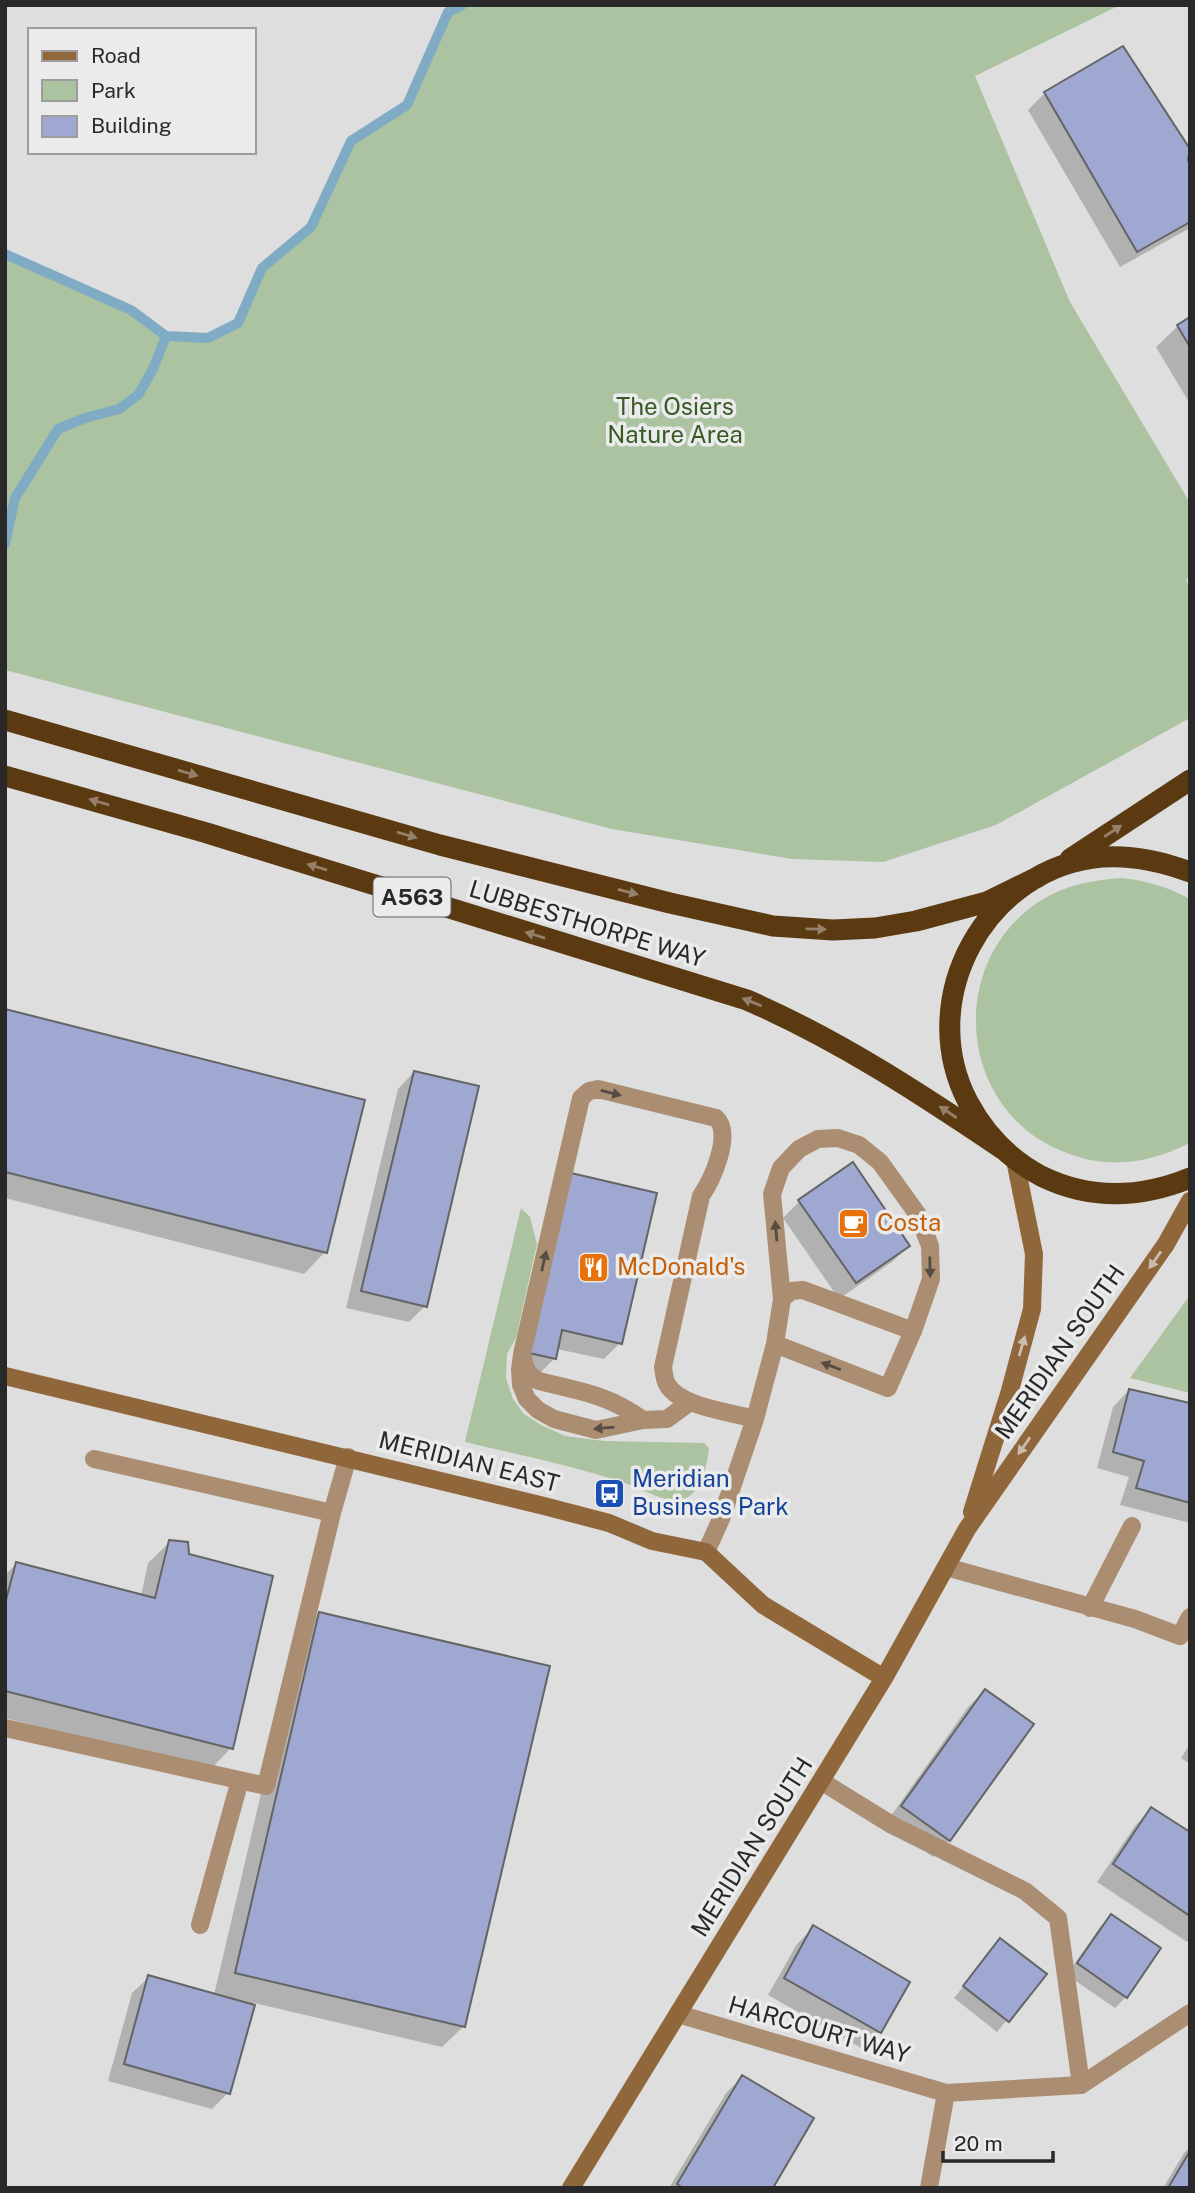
<svg xmlns="http://www.w3.org/2000/svg" width="1195" height="2193" viewBox="0 0 1195 2193" font-family="'Public Sans',sans-serif">
<rect width="100%" height="100%" fill="#dededf"/>
<path fill="#acc3a1" d="M462,5h728l-74,2 -141,69 95,226 120,201v72l-4,5 4,8v130l-194,107 -113,37 -91,-3 -180,-30 -607,-159v-416l126,56 35,26 42,2 30,-15 24,-55 49,-41 40,-86 56,-36 41,-93z
M1122,878c25,3 46,9 68,21v244c-42,21 -84,27 -128,8 -107,-43 -116,-195 -17,-253 24,-14 50,-18 77,-20z
M521,1208l9,9 7,27 -21,94 -9,16 -1,24 7,21 11,15 17,11 24,11 39,5 100,2 5,5c-2,17 -7,44 -25,51 -17,6 -40,-10 -56,-15 -53,-18 -109,-29 -163,-42z
M1190,1295v98l-60,-15z"/>
<path fill="#0003" d="M1122,49l68,103v6l-4,3 4,6v61l-70,39 -92,-157 17,-17z
M1190,319v85l-34,-57 22,-21z
M5,1011l320,241 -21,22 -299,-76z
M414,1072l11,234 -16,16 -63,-14 52,-219z
M555,1192l65,151 -16,16 -47,-10 -3,10 -16,16 -24,-5z
M799,1202l109,44 -16,16 -53,37 -56,-81z
M1129,1390l58,15 3,-11v129l-70,-18 9,-28 -32,-9 16,-61z
M170,1542l61,206 -21,22 -205,-52v-143l11,-11 125,32 7,-33z
M319,1614l145,412 -22,21 -188,-44 -26,90 -16,16 -104,-28 24,-88 17,-16 65,18 84,-360z
M985,1691l-36,149 -16,17 -47,-34 82,-116z
M1190,1744v20l-9,-6z
M1151,1809l39,26v104l-3,3 -90,-60 38,-56z
M1111,1916l15,81 -11,11 -48,-33 33,-48z
M813,1928l95,54 -29,50 -16,17 -95,-54 29,-51z
M1000,1941l44,34 -47,57 -43,-34z
M742,2077l29,111h-102l57,-95z
M1190,2147v41h-27l21,-35z"/>
<g fill="none" stroke-linecap="round" stroke-linejoin="round">
<path stroke="#7facc4" stroke-width="10" d="M5,254l126,56 35,26 42,2 30,-15 24,-55 49,-41 40,-86 56,-36 41,-93 14,-7
M5,544l10,-46 43,-69 27,-11 34,-9 19,-14 15,-26 13,-33"/>
</g>
<path fill="#9ea8d0" stroke="#646465" stroke-width="2" d="M1123,46l67,103 -2,11 2,4v58l-53,30 -93,-160z
M1190,317v30l-13,-22z
M5,1009l360,91 -38,153 -322,-81z
M414,1071l65,15 -52,221 -66,-16z
M853,1162l57,84 -54,37 -58,-83z
M571,1173l86,20 -35,151 -60,-14 -6,29 -27,-6z
M1129,1389l61,14v100l-54,-15 8,-27 -31,-9z
M169,1540l19,2 1,12 84,22 -40,173 -228,-58v-87l11,-42 139,36z
M319,1612l231,54 -85,361 -230,-54z
M985,1689l49,35 -84,117 -49,-35z
M1151,1807l39,25v84l-77,-52z
M1111,1914l50,34 -34,50 -50,-35z
M813,1925l97,57 -29,51 -97,-55z
M1000,1938l47,36 -38,48 -46,-36z
M148,1975l107,30 -25,89 -106,-30z
M742,2075l72,43 -41,70h-90l-6,-4z
M1190,2151v37h-22z"/>
<g fill="none" stroke-linecap="round" stroke-linejoin="round">
<path stroke="#ab8e71" stroke-width="18" d="M782,1299l-10,-105 9,-26 18,-19 19,-10 20,-1 21,7 21,17 38,53 12,31 1,33 -18,52
M523,1357c2,12 5,19 16,24 41,10 70,14 104,39
M690,1402l-23,17 -24,1 -47,10 -42,-11 -16,-9 -11,-11 -6,-14 -1,-15 2,-16 59,-256 8,-7 9,-2 118,29c17,16 -4,62 -15,78l-38,171c1,5 1,12 4,17 12,23 64,28 88,35l-34,100 -15,33
M755,1419l20,-75 7,-45 9,-8 12,-1 110,41 -25,57 -113,-44
M94,1459l238,54
M946,1567l189,52 45,17 10,-19
M1090,1608l42,-82
M5,1728l261,58 66,-273 16,-56
M821,1781l71,44 133,66 33,27 23,167
M200,1925l40,-145"/>
<path stroke="#ab8e71" stroke-width="18" d="M678,2014l268,79 135,-8 109,-72
M929,2188l17,-95"/>
<path stroke="#90673a" stroke-width="18" d="M5,1376l539,130 65,17 43,18 54,11 57,53 121,73
M972,1512l37,-118 23,-85 2,-55 -19,-94
M571,2188l313,-510 83,-149 199,-285 24,-43"/>
<path stroke="#5c3a11" stroke-width="21" d="M5,720l435,125 230,58 103,23 60,4 42,-2 41,-7 71,-19 51,-25
M5,776l202,57 540,167c92,40 174,94 257,150
M1070,859l120,-79
M1190,872c-29,-11 -57,-17 -88,-15 -116,10 -188,142 -134,245 17,32 41,57 73,74 49,24 100,22 149,2"/>
</g>
<defs><path id="oneway-solid" d="M-6-.8H1V-3.2L6.5 0L1 3.2V.8H-6Z" transform="scale(1.75)"/></defs>
<g fill="#958169">
<use href="#oneway-solid" transform="translate(188 773) rotate(16)"/>
<use href="#oneway-solid" transform="translate(99 802) rotate(-164)"/>
<use href="#oneway-solid" transform="translate(1113 831) rotate(-33)"/>
<use href="#oneway-solid" transform="translate(407 835) rotate(16)"/>
<use href="#oneway-solid" transform="translate(317 867) rotate(-163)"/>
<use href="#oneway-solid" transform="translate(628 892) rotate(14)"/>
<use href="#oneway-solid" transform="translate(816 929) rotate(1)"/>
<use href="#oneway-solid" transform="translate(535 935) rotate(-163)"/>
<use href="#oneway-solid" transform="translate(752 1002) rotate(-158)"/>
<use href="#oneway-solid" transform="translate(948 1112) rotate(-146)"/>
</g>
<g fill="#564c43">
<use href="#oneway-solid" transform="translate(611 1093) rotate(14)"/>
<use href="#oneway-solid" transform="translate(776 1231) rotate(-95)"/>
<use href="#oneway-solid" transform="translate(544 1261) rotate(-77)"/>
<use href="#oneway-solid" transform="translate(930 1267) rotate(89)"/>
<use href="#oneway-solid" transform="translate(831 1366) rotate(-159)"/>
<use href="#oneway-solid" transform="translate(604 1428) rotate(175)"/>
</g>
<g fill="#cbbdae">
<use href="#oneway-solid" transform="translate(1155 1260) rotate(125)"/>
<use href="#oneway-solid" transform="translate(1022 1346) rotate(-74)"/>
<use href="#oneway-solid" transform="translate(1024 1446) rotate(125)"/>
</g>
<defs>
<symbol id="cafe-square" viewBox="-11 -11 22 22"><rect x="-9" y="-9" width="18" height="18" rx="4" fill="#e8710a" stroke="#ebebec"/><path d="M-5.5-4.5H6V0H3Q3 3.5 0 3.5H-2.5Q-5.5 3.5-5.5 0ZM3-3.2v2h1.7v-2ZM-6 4.5H4V6H-6Z" fill="#fff"/></symbol>
<symbol id="restaurant-square" viewBox="-11 -11 22 22"><rect x="-9" y="-9" width="18" height="18" rx="4" fill="#e8710a" stroke="#ebebec"/><path d="M-5-6h1v4h1v-4h1v4h1v-4h1v5L-1.5 .5V6h-2V.5L-5-1ZM5-6V6H3V1.5H1.5Q1.5-4 5-6Z" fill="#fff"/></symbol>
<symbol id="bus-square" viewBox="-11 -11 22 22"><rect x="-9" y="-9" width="18" height="18" rx="4" fill="#1a4fb4" stroke="#ebebec"/><path d="M-5-6H5V4H4V6H2V4H-2V6H-4V4H-5ZM-3.5-4V0h7V-4ZM-3.5 1.2v1.5H-2V1.2ZM2 1.2v1.5H3.5V1.2Z" fill="#fff"/></symbol>
</defs>
<g fill-rule="evenodd">
<use href="#cafe-square" x="836" y="1206" width="35" height="35"/>
<use href="#restaurant-square" x="576" y="1250" width="35" height="35"/>
<use href="#bus-square" x="592" y="1476" width="35" height="35"/>
</g>
<g text-anchor="middle" stroke-width="7" stroke-linejoin="round" paint-order="stroke">
<rect fill="#ebebec" stroke="#636364" stroke-width="2" x="373.5" y="877.5" width="77" height="39" rx="5"/>
<g font-size="23" font-weight="bold" fill="#29292a">
<text x="412" y="905">A563</text>
</g>
<g font-size="24" fill="#385a24" stroke="#ebebec">
<text x="675" y="415">The Osiers<tspan x="675" dy="28">Nature Area</tspan></text>
</g>
<g font-size="24" fill="#29292a" stroke="#ebebec">
<text transform="translate(587 924) rotate(17)" y="8">LUBBESTHORPE WAY</text>
<text transform="translate(1060 1352) rotate(-55)" y="8">MERIDIAN SOUTH</text>
<text transform="translate(469 1462) rotate(14)" y="8">MERIDIAN EAST</text>
<text transform="translate(752 1847) rotate(-58)" y="8">MERIDIAN SOUTH</text>
<text transform="translate(819 2030) rotate(16)" y="8">HARCOURT WAY</text>
</g>
<g font-size="24" fill="#c56008" stroke="#ebebec" text-anchor="start">
<text x="877" y="1231">Costa</text>
<text x="617" y="1275">McDonald's</text>
</g>
<g font-size="24" fill="#164399" stroke="#ebebec" text-anchor="start">
<text x="632" y="1487">Meridian<tspan x="632" dy="28">Business Park</tspan></text>
</g>
</g>
<rect width="1195" height="2193" fill="none" stroke="#29292a" stroke-width="14"/>
<rect x="28" y="28" width="228" height="126" fill="#ebebec" stroke="#9d9d9e" stroke-width="2"/>
<rect x="42" y="51" width="35" height="10" fill="#90673a" stroke="#9d9d9e" stroke-width="2"/>
<text x="91" y="63" font-size="21" fill="#29292a">Road</text>
<rect x="42" y="80" width="35" height="21" fill="#acc3a1" stroke="#9d9d9e" stroke-width="2"/>
<text x="91" y="98" font-size="21" fill="#29292a">Park</text>
<rect x="42" y="116" width="35" height="21" fill="#9ea8d0" stroke="#9d9d9e" stroke-width="2"/>
<text x="91" y="133" font-size="21" fill="#29292a">Building</text>
<path d="M943 2151v10h110v-10" fill="none" stroke="#29292a" stroke-width="3.5"/>
<text x="954" y="2151" font-size="21" fill="#29292a" stroke="#ebebec" stroke-width="5" paint-order="stroke">20 m</text>
</svg>
